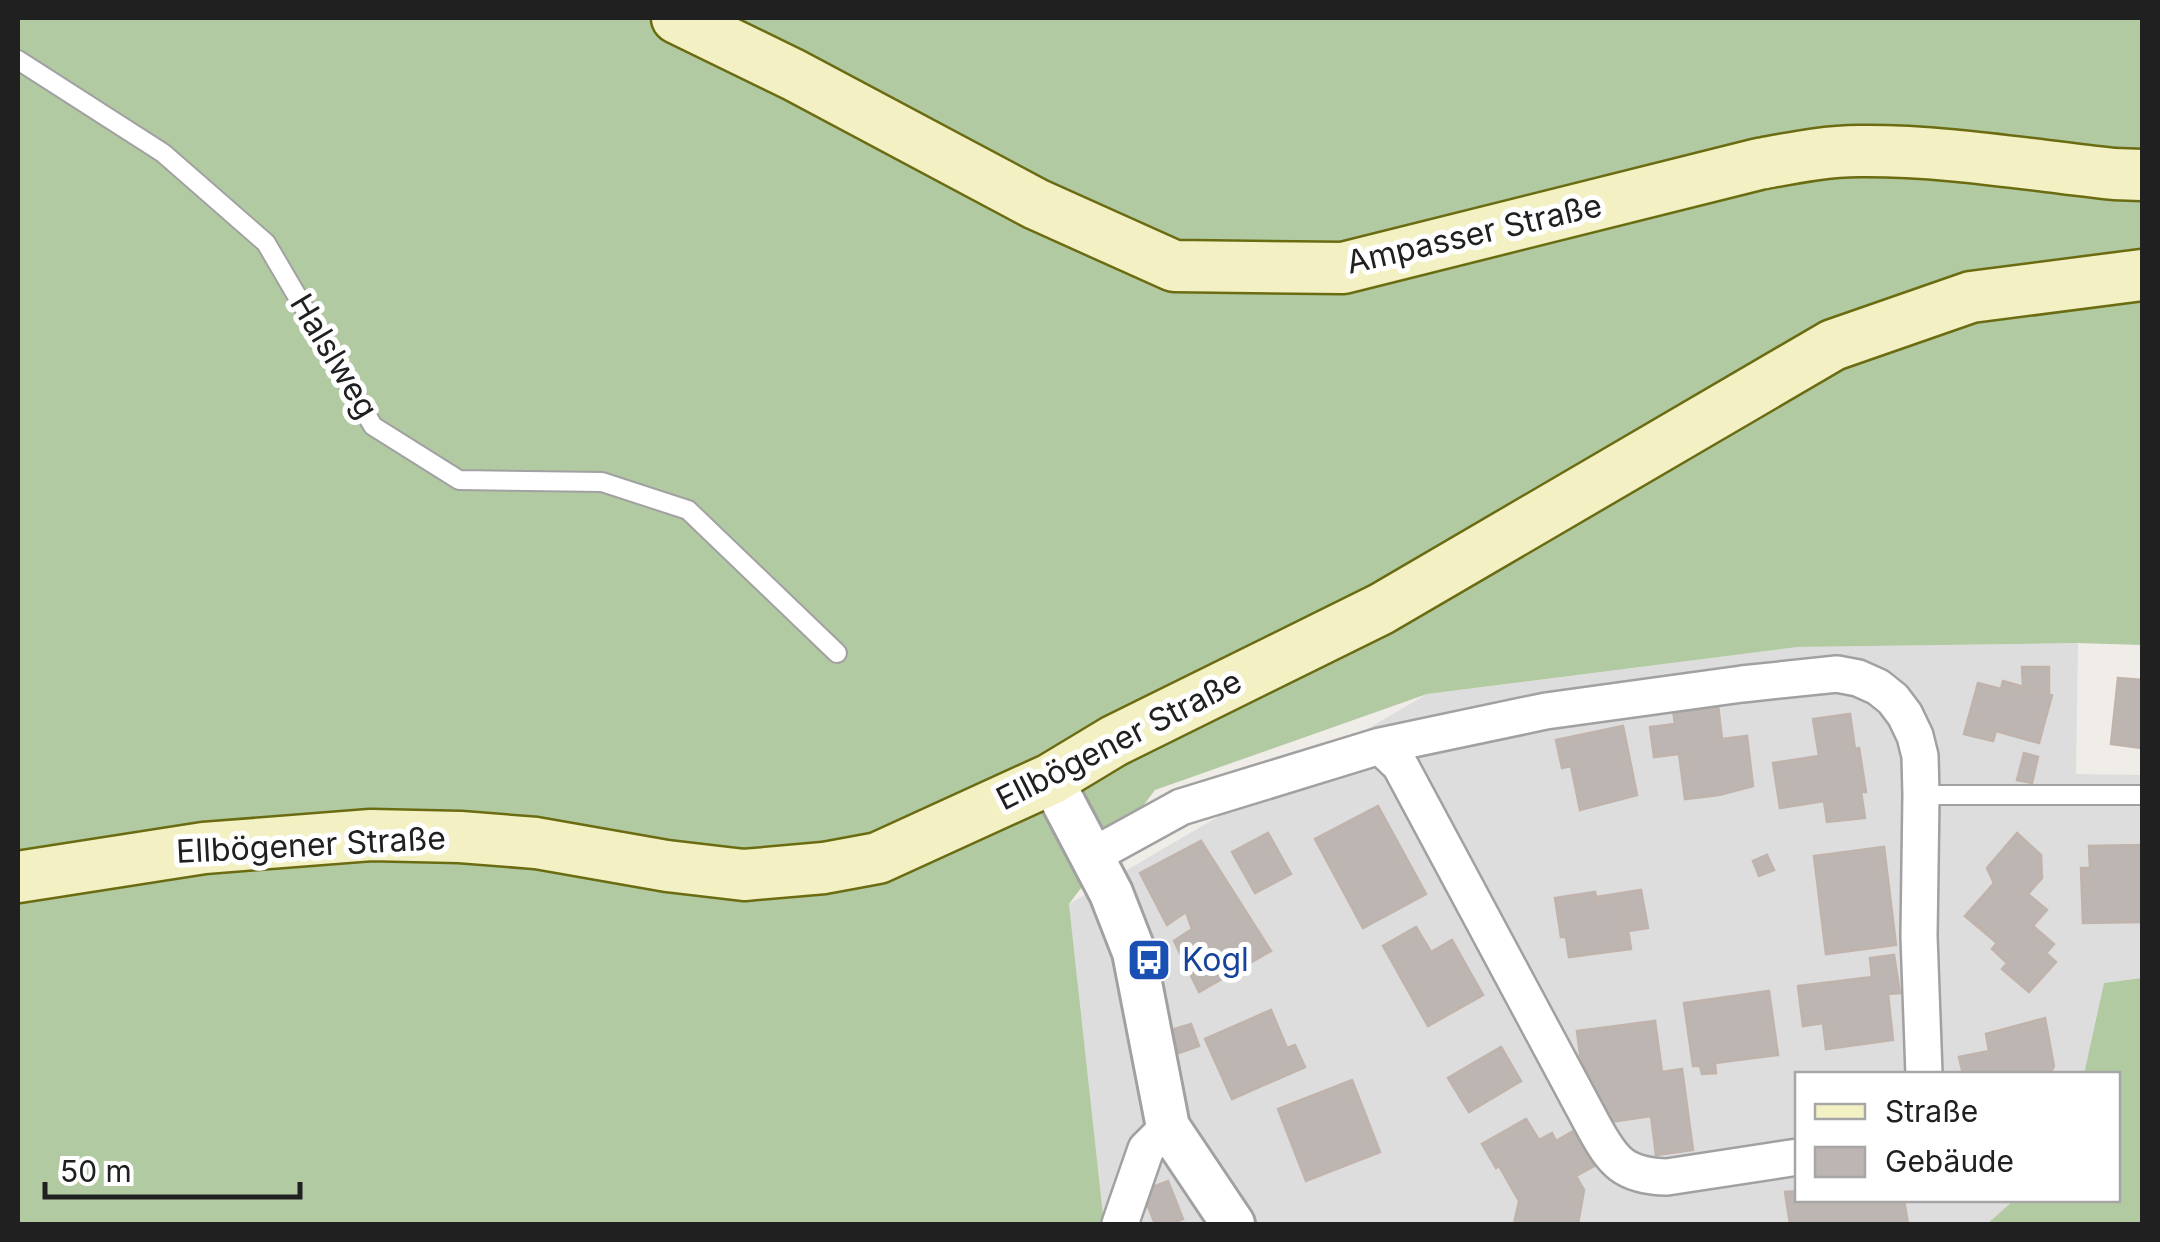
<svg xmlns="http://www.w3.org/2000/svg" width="2160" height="1242" viewBox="0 0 2160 1242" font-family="Inter,sans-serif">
<rect width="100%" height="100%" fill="#f0ece8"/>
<path fill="#dedddd" d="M2078,643l-2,131 66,1v203l-38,5 -20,91h-286v126h216l-27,24h-883l-35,-320 358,-210 370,-47z"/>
<path fill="#b1caa2" d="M18,18h2124v627l-64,-2 -281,4 -370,47 -272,96 -86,114 35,320h-1086z
M2142,978v246h-155l27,-24h104v-126h-34l20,-91z"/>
<path fill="#bdb5b1" stroke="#c0b3ac" stroke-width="2.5" d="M2022,667h27v27l-26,-7z
M2118,678l24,2v68l-31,-4z
M2003,681l49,14 -13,48 -43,-12 -3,10 -29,-7 14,-51 23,6z
M1718,705l4,34 25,-3 6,50 -34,9 -34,4 -6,-45 -25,3 -4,-30 25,-3 -2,-14z
M1850,714l5,35 4,-1 7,44h-5l4,26 -38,4 -3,-21 -44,7 -7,-45 46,-7 -6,-37z
M1623,726l14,69 -57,15 -9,-44 -9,2 -6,-28z
M2024,753l14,4 -6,26 -15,-3z
M1378,806l48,88 -63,34 -48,-89z
M1268,833l23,41 -36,19 -23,-41z
M2017,833l24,22 1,23 -14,16 19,16 -14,16 21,18 -8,9 10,9 -27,30 -27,-23 5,-6 -15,-14 5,-6 -32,-27 29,-33 -7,-15z
M1201,841l70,110 -72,41 -25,-51 18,-12 -6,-17 -19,13 -27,-52z
M2142,845v77l-59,1 -2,-55h9l-1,-22z
M1884,847l12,98 -70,9 -12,-98z
M1767,855l7,15 -15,6 -6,-15z
M1641,890l7,38 -20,3 -5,-34 -26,4 -1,-4z
M1595,892l2,9 26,-4 8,52 -62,8 -3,-20h-5l-6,-39z
M1416,927l15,25 21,-12 31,55 -55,31 -45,-80z
M1894,955l6,38 -12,1 5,46 -67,9 -3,-26 -20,3 -5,-40 74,-9 -2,-19z
M1769,991l9,64 -63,8 1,10 -14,1 -2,-8h-7l-9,-63z
M1271,1010l16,38 8,-3 10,22 -73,32 -27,-60z
M2045,1018l9,48 -4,8h-87l-4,-17 30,-6 -3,-17z
M1655,1021l7,51 20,-3 11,81 -37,5 -5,-39 -48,7 -3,-25 -14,1 -9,-68z
M1191,1024l8,22 -20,7 -8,-23z
M1501,1047l20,34 -52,31 -21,-34z
M1352,1080l28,72 -74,29 -28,-72z
M1526,1119l13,21 13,-7 4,8 19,-11 21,35 -20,11 8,14 -6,34h-64l5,-23 -20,-35 -3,2 -14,-24z
M1168,1181l15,38 -13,5h-15l-13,-33z
M1798,1191v9h106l4,24h-118l-5,-32z"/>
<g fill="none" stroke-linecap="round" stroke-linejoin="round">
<defs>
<path id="service" d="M18,60l145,93 103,90 107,183 86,54 143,2 86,28 149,143
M1921,795h221"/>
<path id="minor" d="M1380,746l20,19 194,362c19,35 30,49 73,50l131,-20
M1092,856l89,-49 199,-61 166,-35 196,-27 95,-10 21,4 20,9 15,12 12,16 10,21 5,20 1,39 -2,141 5,138
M1120,1224l26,-75 22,-22"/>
<path id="tertiary" d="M1051,779l60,114 23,59 34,175 65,97"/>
<path id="secondary" d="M677,18l117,57 242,129 138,62 169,2 416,-104c33,-6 67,-13 100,-13 85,-1 171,14 255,23l28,1
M18,877l186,-29 167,-13 89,2 76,6 131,23 77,9 80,-7 54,-10 173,-79 63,-38 267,-132 452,-264 138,-48 171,-22"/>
</defs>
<use href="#service" stroke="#a1a1a1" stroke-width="22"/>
<use href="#minor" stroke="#a1a1a1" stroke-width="40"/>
<use href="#tertiary" stroke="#a1a1a1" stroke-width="48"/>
<use href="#secondary" stroke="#6b6c12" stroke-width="55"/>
<use href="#service" stroke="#fff" stroke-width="18"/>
<use href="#minor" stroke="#fff" stroke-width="35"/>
<use href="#tertiary" stroke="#fff" stroke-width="42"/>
<use href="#secondary" stroke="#f3f1c3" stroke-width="50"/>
</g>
<defs>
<symbol id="bus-square" viewBox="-11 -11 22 22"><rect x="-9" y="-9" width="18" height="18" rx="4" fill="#1a4fb4" stroke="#fff"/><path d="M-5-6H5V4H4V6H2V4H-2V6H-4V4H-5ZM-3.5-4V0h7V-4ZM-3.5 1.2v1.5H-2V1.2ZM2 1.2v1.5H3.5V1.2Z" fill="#fff"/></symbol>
</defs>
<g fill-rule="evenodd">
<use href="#bus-square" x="1124" y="935" width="50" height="50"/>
</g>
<g text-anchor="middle" stroke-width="10" stroke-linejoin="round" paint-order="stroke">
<g font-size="32" fill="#202020" stroke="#fff">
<text transform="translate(1474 234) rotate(-13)" y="11">Ampasser Straße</text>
<text transform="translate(334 356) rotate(59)" y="11">Halslweg</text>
<text transform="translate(1119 740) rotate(-27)" y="11">Ellbögener Straße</text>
<text transform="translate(311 845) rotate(-3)" y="11">Ellbögener Straße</text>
</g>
<g font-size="32" fill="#164399" stroke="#fff" text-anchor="start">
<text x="1182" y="971">Kogl</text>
</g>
</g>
<rect width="2160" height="1242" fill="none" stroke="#202020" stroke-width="40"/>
<rect x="1795" y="1072" width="325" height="130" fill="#ffffff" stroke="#a6a6a6" stroke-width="2.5"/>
<rect x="1815" y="1104" width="50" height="15" fill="#f3f1c3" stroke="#a6a6a6" stroke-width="2.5"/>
<text x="1885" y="1122" font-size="30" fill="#202020">Straße</text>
<rect x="1815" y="1147" width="50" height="30" fill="#bdb5b1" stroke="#a6a6a6" stroke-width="2.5"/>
<text x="1885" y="1172" font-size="30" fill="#202020">Gebäude</text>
<path d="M45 1182v15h255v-15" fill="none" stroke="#202020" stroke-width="5"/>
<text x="60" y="1182" font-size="30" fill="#202020" stroke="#ffffff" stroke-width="8" paint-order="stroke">50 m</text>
</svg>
